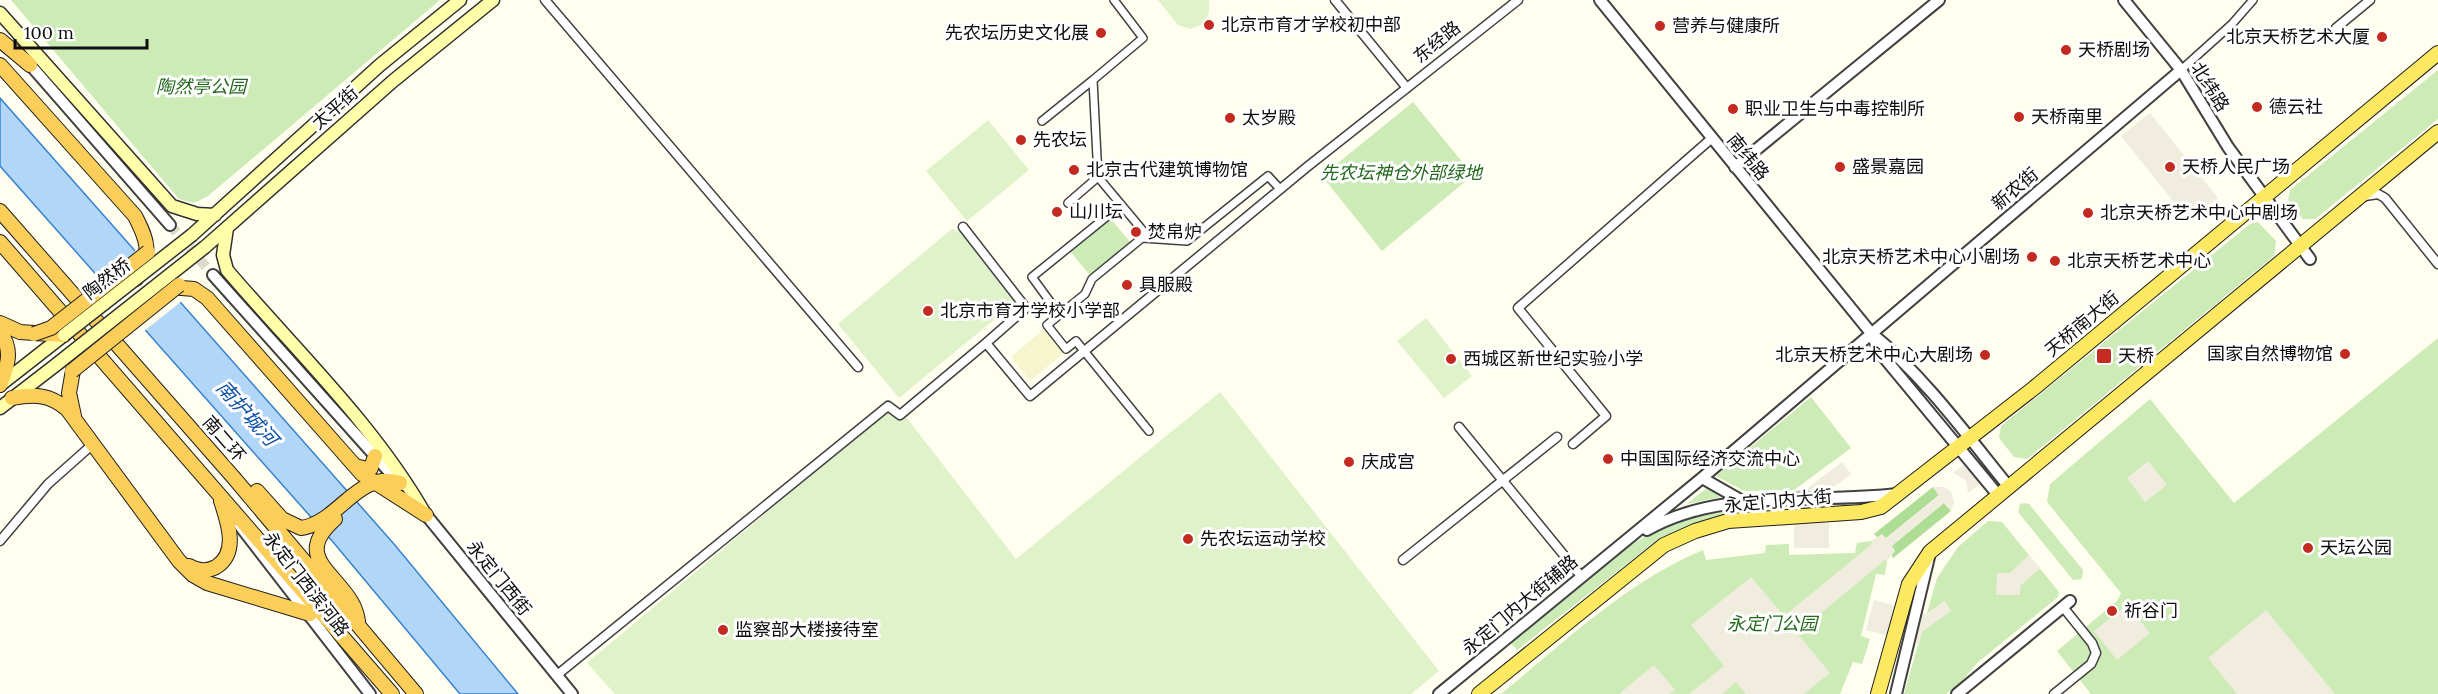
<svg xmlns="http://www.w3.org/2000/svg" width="2438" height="694" viewBox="0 0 2438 694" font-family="Lora,'Noto Sans SC',serif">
<rect width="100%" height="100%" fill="#fffeef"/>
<path fill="#f5f6ce" d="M1045,328l20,24 -35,29 -19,-24z"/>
<path fill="#ccebb7" d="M11,0h429l-232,196 -14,7 -15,-4z
M2438,70v49l-123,100h-12l-15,-19 2,-10z
M1413,102l60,73 -91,76 -60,-75z
M1110,218l20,24 -40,33 -20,-24z
M2258,222l18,19 -2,15 -247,203 -13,-2 -15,-19 2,-12 249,-202z
M2438,338v356h-347l-34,-43 60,-50 4,-8 -74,-91 3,-18 100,-85 84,104z
M1811,397l40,51 -57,42 -50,1 -28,-15z
M1708,487l18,9 -39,8z
M2025,503l4,1 54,66 -1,9 -9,1 -55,-68 2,-8z
M1760,508l-43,9 -56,20 -144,113 -8,-9c59,-47 124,-115 201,-129 16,-3 34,-2 50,-4z
M1988,521l14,1 57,70 -1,5 -82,67 -14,17 -16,13h-42l33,-116 21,-31z
M1871,541l16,20 -2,14 -9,-1 -15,62 9,3 -8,25 -9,-2 -13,32h-339c64,-52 125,-112 202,-144l3,10 59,-7 1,-8 23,-1v11l66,-2 2,-10z"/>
<path fill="#aedd96" d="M1933,487l6,8 -53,43h-8l-4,-4z
M1944,503l7,8 -58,47 -2,-4 4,-3 -4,-5z"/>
<path fill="#dff2c9" d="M1158,0h51v13l-6,11 -13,5 -12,-4z
M988,120l41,50 -62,51 -41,-50z
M952,229l11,4 55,67 -119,98 -61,-74z
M1426,318l46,58 -28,22 -47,-57z
M1220,392l219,279 -28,23h-796l-28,-31 309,-259 120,155z"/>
<path fill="#f0edde" d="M2150,113l68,85 -29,23 -68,-85z
M2148,461l19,24 -22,17 -18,-24z
M1842,462l9,12 -22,16v58h-35v-58h11z
M1966,463l16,20 -14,10 -2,-13 -13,-7z
M1933,487h11l7,5 3,10 -3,9 -7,-8 -52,43 3,5 -8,10 -2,-1 -88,73 33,40 -26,21h-58l-10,-12 -14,12h-33l35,-28 -33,-41 60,-48 33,39 88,-72 -1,-3 11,-7 4,4 53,-42z
M2029,555l11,13 -20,18v9h-24l1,-22h13z
M1874,600l52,14 19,-13 6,10 -29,21 -3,12 -53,-14z
M2127,605l23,28 -33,27 -23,-29z
M2266,610l69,84h-98l-29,-36z
M1654,665l21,25 -6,4h-50z"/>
<path fill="#b2d6f8" stroke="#3682d2" stroke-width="1.5" d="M0,98l394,446 124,150h-58l-127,-152 -333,-376z"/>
<path fill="#fffeef" d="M137,247l46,53 -40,32 -44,-50 34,-27z"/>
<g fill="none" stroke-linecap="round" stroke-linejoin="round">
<path stroke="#dbdacd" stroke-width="10" stroke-dasharray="10 5" stroke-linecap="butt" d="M170,225l43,50"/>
<defs>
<path id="pedestrian" d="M1114,0l29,38 -50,42 5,97 51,61
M2181,70l51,-46 21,-24
M1042,121l51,-41
M1068,203l30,-26
M1059,314l-27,-37 89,-72
M1149,431l-73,-90 -10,8 -19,-24 38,-31 7,-15 50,-41 45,3 81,-65 12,13"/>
<path id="minor" d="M545,0l313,367
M1335,0l72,88
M2336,28l34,-28
M2365,196l13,-2 7,4 53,66
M963,227l63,81 -40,35
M1459,427l122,149
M1573,444l33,-28 -88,-108 194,-170
M0,541l48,-57 45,-40
M1403,560l154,-123
M557,675l331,-269 12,9 86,-72 44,53 277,-229 211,-167
M2054,694l37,-30 5,-11 -4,-10 -29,-36"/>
<path id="tertiary" d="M1600,0l271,333c53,43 95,101 138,154
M2124,0l57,70 47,77 82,112
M26,60l144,165
M1735,167l204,-167
M213,275l188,210
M1872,336l10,19 116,140
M1702,478l44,25
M423,511l149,183
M240,526l130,168
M1647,530c73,-42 169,-26 250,-36
M1439,694l263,-216 479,-408
M1896,694l33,-137
M1957,694l113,-93"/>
<path id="secondary" d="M0,13l172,193 25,8 18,1
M227,228l-4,27 4,15c68,80 146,153 198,244
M192,235l188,-170 80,-65
M205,247l188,-166 100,-81
M0,385l64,-50
M0,408l57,-44"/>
<path id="primary" d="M1479,694l185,-149 31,-14 33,-10 133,-9 20,-5 153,-119 404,-335
M1878,694l31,-110 21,-32 508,-420"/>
<path id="trunk" d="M0,40l30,25
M0,65l135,151c14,27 16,36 1,63
M0,211l234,267 182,216
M0,242l392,452
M157,286l37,3 13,9 155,176 64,41
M0,323l20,9 44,3
M0,332c13,17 8,34 0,53
M12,398c22,-4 37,-4 55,11l112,152 14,14 14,8 103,31
M74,416l-5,-23 6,-34
M355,466l12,3 4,-1 4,-12
M257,491l25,28 19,9c38,-5 57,-59 99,-45
M335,519c-42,37 -1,52 17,84 3,5 5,12 6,18
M189,566c10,5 17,6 27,1 23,-14 12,-45 5,-66"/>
</defs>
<use href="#pedestrian" stroke="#414141" stroke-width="10"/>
<use href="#minor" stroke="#414141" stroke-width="11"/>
<use href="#tertiary" stroke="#414141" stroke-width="14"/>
<use href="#secondary" stroke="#303030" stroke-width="15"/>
<use href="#primary" stroke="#1f1f1f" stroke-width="16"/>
<use href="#trunk" stroke="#1f1f1f" stroke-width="16"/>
<use href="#pedestrian" stroke="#fff" stroke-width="7"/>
<use href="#minor" stroke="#fff" stroke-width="8"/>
<use href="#tertiary" stroke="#fff" stroke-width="10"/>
<use href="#secondary" stroke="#ffa" stroke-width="12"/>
<use href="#primary" stroke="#fde961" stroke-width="14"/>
<use href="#trunk" stroke="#fbce5a" stroke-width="14"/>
<defs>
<path id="secondary-bridge" d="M64,335l128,-100
M57,364l148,-117"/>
<path id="trunk-bridge" d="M34,334l17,-6 97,-76
M72,371l107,-86"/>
</defs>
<use href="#secondary-bridge" stroke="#303030" stroke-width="15" stroke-linecap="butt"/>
<use href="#trunk-bridge" stroke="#1f1f1f" stroke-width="16" stroke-linecap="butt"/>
<use href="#secondary-bridge" stroke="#ffa" stroke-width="12"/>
<use href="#trunk-bridge" stroke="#fbce5a" stroke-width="14"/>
</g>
<g fill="#c42b20" stroke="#fff" stroke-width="2">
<circle cx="1209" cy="25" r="6"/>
<circle cx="1660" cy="26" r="6"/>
<circle cx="1101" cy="33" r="6"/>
<circle cx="2382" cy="37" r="6"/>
<circle cx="2066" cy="50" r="6"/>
<circle cx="2257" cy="107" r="6"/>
<circle cx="1733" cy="109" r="6"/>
<circle cx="2019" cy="117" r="6"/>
<circle cx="1230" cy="118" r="6"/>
<circle cx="1021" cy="140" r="6"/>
<circle cx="1840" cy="167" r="6"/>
<circle cx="2170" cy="167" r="6"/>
<circle cx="1074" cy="170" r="6"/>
<circle cx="1057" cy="212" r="6"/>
<circle cx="2088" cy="213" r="6"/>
<circle cx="1136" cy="232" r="6"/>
<circle cx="2032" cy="257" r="6"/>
<circle cx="2055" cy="261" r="6"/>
<circle cx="1127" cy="285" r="6"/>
<circle cx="928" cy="311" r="6"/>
<circle cx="2345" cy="354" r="6"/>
<circle cx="1985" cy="355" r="6"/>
<rect x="2096" y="348" width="16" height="16" rx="3"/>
<circle cx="1451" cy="359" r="6"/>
<circle cx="1608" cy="459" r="6"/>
<circle cx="1349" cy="462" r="6"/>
<circle cx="1188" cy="539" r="6"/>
<circle cx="2308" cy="548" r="6"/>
<circle cx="2112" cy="611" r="6"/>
<circle cx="723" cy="630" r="6"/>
</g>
<g text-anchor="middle" stroke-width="6" stroke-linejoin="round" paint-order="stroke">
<g font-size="18" fill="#0e0e0e" stroke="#fff" text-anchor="start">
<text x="1221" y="31">北京市育才学校初中部</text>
<text x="1672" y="32">营养与健康所</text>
<text x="1089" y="39" text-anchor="end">先农坛历史文化展</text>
<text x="2370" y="43" text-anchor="end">北京天桥艺术大厦</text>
<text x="2078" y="56">天桥剧场</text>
<text x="2269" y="113">德云社</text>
<text x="1745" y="115">职业卫生与中毒控制所</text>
<text x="2031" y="123">天桥南里</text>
<text x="1242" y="124">太岁殿</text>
<text x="1033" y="146">先农坛</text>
<text x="1852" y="173">盛景嘉园</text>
<text x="2182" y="173">天桥人民广场</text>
<text x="1086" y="176">北京古代建筑博物馆</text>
<text x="1069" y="218">山川坛</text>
<text x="2100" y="219">北京天桥艺术中心中剧场</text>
<text x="1148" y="238">焚帛炉</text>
<text x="2020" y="263" text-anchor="end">北京天桥艺术中心小剧场</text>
<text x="2067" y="267">北京天桥艺术中心</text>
<text x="1139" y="291">具服殿</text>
<text x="940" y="317">北京市育才学校小学部</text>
<text x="2333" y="360" text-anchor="end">国家自然博物馆</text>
<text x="1973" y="361" text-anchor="end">北京天桥艺术中心大剧场</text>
<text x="2118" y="362">天桥</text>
<text x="1463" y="365">西城区新世纪实验小学</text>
<text x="1620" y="465">中国国际经济交流中心</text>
<text x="1361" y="468">庆成宫</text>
<text x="1200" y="545">先农坛运动学校</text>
<text x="2320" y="554">天坛公园</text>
<text x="2124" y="617">祈谷门</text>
<text x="735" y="636">监察部大楼接待室</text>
</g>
<g font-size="18" fill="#0e0e0e" stroke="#fff">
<text transform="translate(1437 42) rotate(-39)" y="6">东经路</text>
<text transform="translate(2210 87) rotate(58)" y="6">北纬路</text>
<text transform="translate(335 108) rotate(-41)" y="6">太平街</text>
<text transform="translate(1748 157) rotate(51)" y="6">南纬路</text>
<text transform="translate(2015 189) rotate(-40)" y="6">新农街</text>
<text transform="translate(107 279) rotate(-38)" y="6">陶然桥</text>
<text transform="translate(2082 324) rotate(-40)" y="6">天桥南大街</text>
<text transform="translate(224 439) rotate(49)" y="6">南二环</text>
<text transform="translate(1778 501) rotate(-5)" y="6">永定门内大街</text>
<text transform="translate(499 578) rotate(51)" y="6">永定门西街</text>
<text transform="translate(306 584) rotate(52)" y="6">永定门西滨河路</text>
<text transform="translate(1520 605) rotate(-40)" y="6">永定门内大街辅路</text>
</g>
<g font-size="18" font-style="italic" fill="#23691c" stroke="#fff">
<text x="201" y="93">陶然亭公园</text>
<text x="1401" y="179">先农坛神仓外部绿地</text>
<text x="1772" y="630">永定门公园</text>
</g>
<g font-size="20" font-style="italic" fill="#1254a5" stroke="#fff">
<text transform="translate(247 413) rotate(48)" y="7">南护城河</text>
</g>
</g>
<path d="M15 39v9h132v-9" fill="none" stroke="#0e0e0e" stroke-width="3"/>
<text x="24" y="39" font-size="18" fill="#0e0e0e" stroke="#ffffff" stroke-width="4.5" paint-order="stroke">100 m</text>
</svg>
